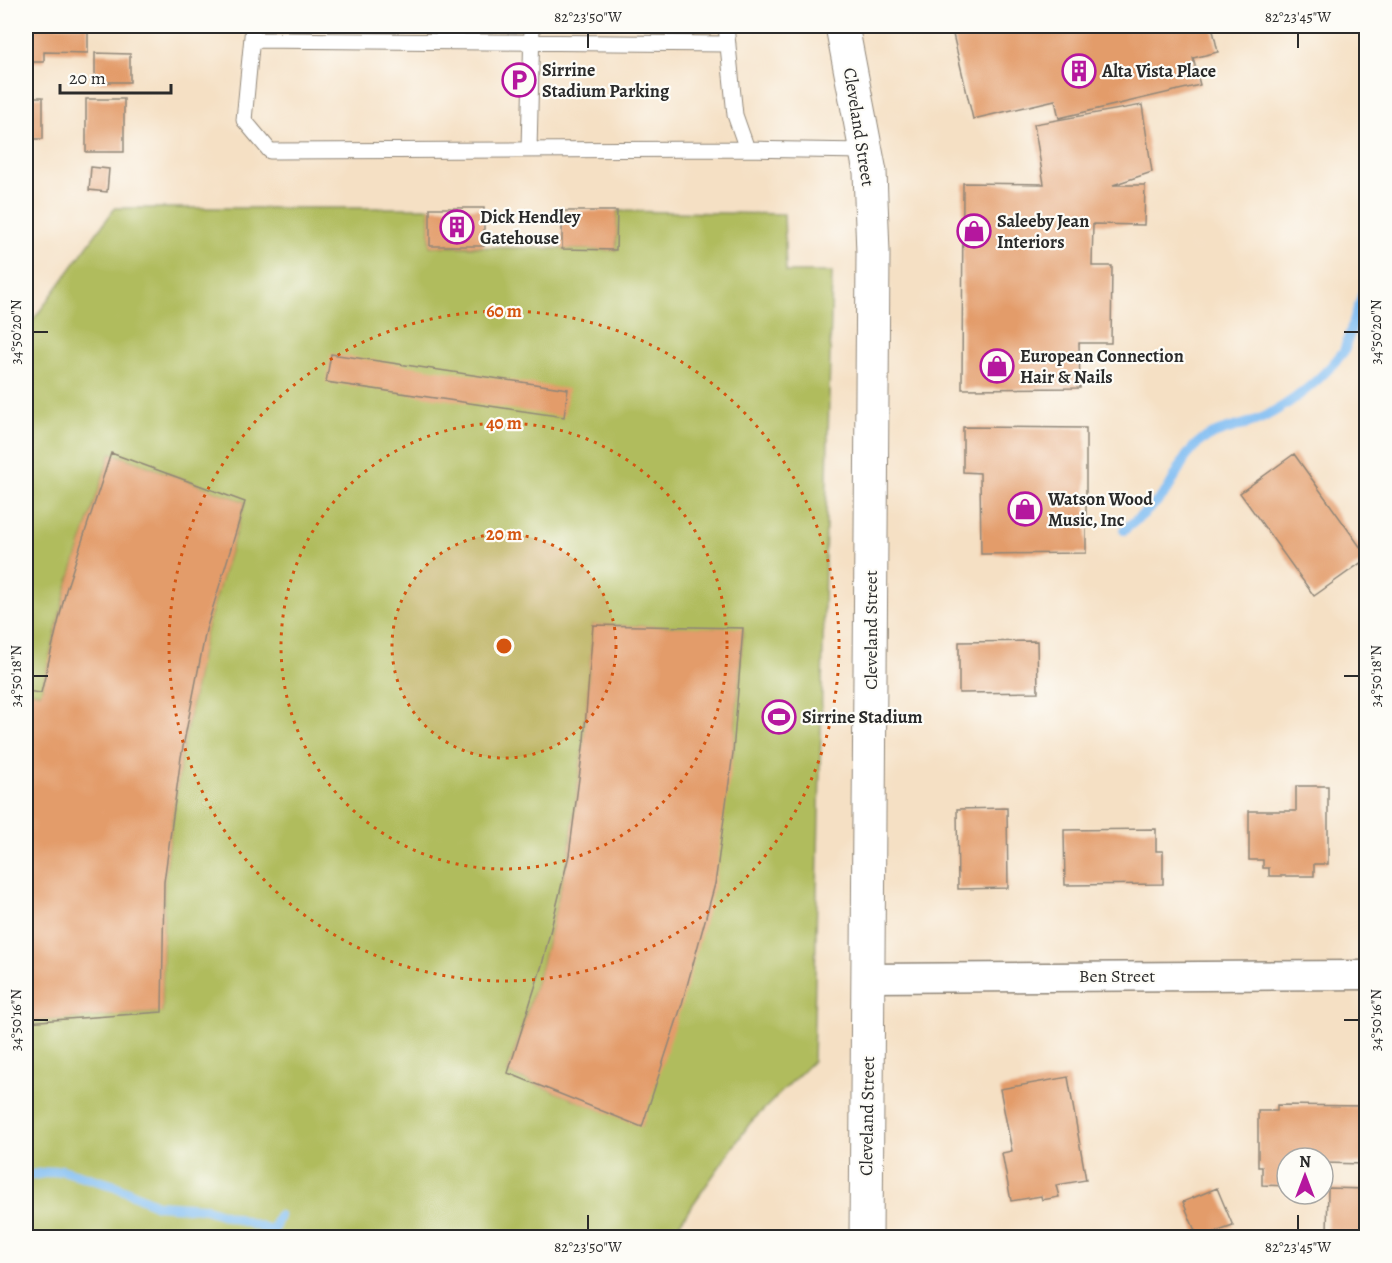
<svg xmlns="http://www.w3.org/2000/svg" width="1392" height="1263" viewBox="0 0 1392 1263" font-family="Alegreya,serif">
<rect width="100%" height="100%" fill="#fdfcf7"/>
<filter id="ink" filterUnits="userSpaceOnUse"><feTurbulence type="fractalNoise" baseFrequency=".0167" numOctaves="2"/><feDisplacementMap in="SourceGraphic" scale="12" xChannelSelector="R" yChannelSelector="G"/><feConvolveMatrix kernelMatrix="1 2 1 2 8 2 1 2 1" color-interpolation-filters="sRGB"/></filter>
<filter id="wash" filterUnits="userSpaceOnUse"><feTurbulence type="fractalNoise" baseFrequency=".008" numOctaves="4" result="noise"/><feDisplacementMap in="SourceGraphic" scale="24" xChannelSelector="R" yChannelSelector="G"/><feGaussianBlur stdDeviation="1.35" result="paint"/><feColorMatrix in="noise" values="0 0 0 0 0 0 0 0 0 0 0 0 0 0 0 0 0 1.4 0 .05"/><feComposite in="paint" operator="in"/></filter>
<g filter="url(#wash)">
<rect width="100%" height="100%" fill="#f5e0c4"/>
<path fill="#b0bc5d" stroke="#6e7444" stroke-width="1.5" fill-rule="evenodd" d="M115,208h315v38l186,4 1,-39 167,3 2,58h46l-19,789 -63,62 -80,114h-644v-215l136,-10 2,-130 17,-125 25,-127 39,-128 -134,-49 -45,137 -25,103 -15,-2v-361zM593,625l150,4 -10,124 -91,373 -134,-53 34,-108 27,-110 15,-115z"/>
<g fill="none" stroke-linecap="round" stroke-linejoin="round">
<path stroke="#7ebcf2" stroke-width="10" d="M1124,530c14,-12 34,-26 44,-41 10,-17 17,-37 34,-49 18,-12 41,-13 60,-22 31,-15 61,-40 82,-67l22,-67
M26,1176l36,-6 53,16 42,19 46,3 68,22
M270,1238l9,-22"/>
</g>
<g id="blocks">
<path fill="#e39c6b" d="M26,26h62v27l-44,-1v10h-18z
M951,26h261l6,26 -25,6 7,27 -141,33 -4,-18 -82,19z
M95,53l35,1v28h-35z
M26,97h17v42h-17z
M86,99h38v53h-38z
M1142,105l10,67 -39,13h32l-1,40 -51,-1 -1,42h20l-1,77h-32l1,45 -118,1 1,-206 81,1 -10,-60z
M91,167l18,2 -2,23 -18,-2z
M430,208h54v38h-54z
M562,211h55l-1,39 -54,-1z
M331,354l237,35 -4,28 -238,-35z
M963,427l123,1v125l-105,1 -1,-81 -17,-1z
M111,453l134,49 -39,128 -25,127 -17,125 -2,130 -136,10v-331l15,2 25,-103z
M1294,454l72,101v4l-52,37 -74,-103z
M593,625l150,3 -10,125 -18,131 -33,120 -40,123 -134,-54 34,-108 27,-110 15,-115z
M1037,641l1,51 -79,1v-51z
M1296,786h32v78h-14v12h-45v-8h-6v-8h-14v-49h47z
M1007,808l1,80 -50,1 -1,-80z
M1156,829v22h7v33l-98,1 -1,-55z
M1068,1077l18,103 -30,5 3,12 -17,3 -1,-4 -30,5 -9,-48 10,-2 -12,-62z
M1277,1105l89,1v58l-43,-1v-5h-36v28l-25,-1v-18h-4v-56h19z
M1217,1188l16,38 -35,12 -15,-36z
M1328,1188l38,1v45l-39,-1z"/>
</g>
</g>
<g filter="url(#ink)">
<use href="#blocks" fill-opacity="0" stroke="#908678" stroke-width="1.5"/>
<g fill="none" stroke-linecap="round" stroke-linejoin="round">
<defs>
<path id="service" d="M253,26l-9,94 26,31 477,-2
M726,26l9,89 12,34 118,2
M252,40l476,4
M529,150l3,-124"/>
<path id="minor" d="M868,978l498,-3"/>
<path id="tertiary" d="M842,26l28,146 3,81 -7,985"/>
</defs>
<use href="#service" stroke="#908678" stroke-width="17"/>
<use href="#minor" stroke="#908678" stroke-width="31"/>
<use href="#tertiary" stroke="#908678" stroke-width="35"/>
<use href="#service" stroke="#fff" stroke-width="15"/>
<use href="#minor" stroke="#fff" stroke-width="28"/>
<use href="#tertiary" stroke="#fff" stroke-width="33"/>
</g>
</g>
<path fill="none" stroke="#2b2b2b" stroke-width="2" d="M588,33v15M1298,33v15M33,332h15M1344,332h15M33,676h15M1344,676h15M33,1020h15M1344,1020h15M588,1215v15M1298,1215v15"/>
<circle cx="504" cy="646" r="112" fill="#d5540f" fill-opacity=".12"/>
<g fill="none" stroke="#d5540f" stroke-width="3" stroke-dasharray="3 6">
<circle cx="504" cy="646" r="112"/>
<circle cx="504" cy="646" r="223"/>
<circle cx="504" cy="646" r="335"/>
</g>
<defs>
<symbol id="building-ring" viewBox="-11 -11 22 22"><circle r="9.5" fill="#fdfcf7" stroke="#b5179e" stroke-width="1.5"/><path d="M-4-6H4V6H1V3H-1V6H-4ZM-2.5-4.3h1.7v1.8h-1.7ZM.8-4.3h1.7v1.8H.8ZM-2.5-1h1.7V.8h-1.7ZM.8-1h1.7V.8H.8Z" fill="#b5179e"/></symbol>
<symbol id="parking-ring" viewBox="-11 -11 22 22"><circle r="9.5" fill="#fdfcf7" stroke="#b5179e" stroke-width="1.5"/><path d="M-3.5-5.5H1a3.5 3.5 0 0 1 0 7H-1V5.5H-3.5ZM-1-3.4V-.6H.8a1.4 1.4 0 0 0 0-2.8Z" fill="#b5179e"/></symbol>
<symbol id="shop-ring" viewBox="-11 -11 22 22"><circle r="9.5" fill="#fdfcf7" stroke="#b5179e" stroke-width="1.5"/><path d="M-5-2.5h2.3a2.7 3.5 0 0 1 5.4 0H5L5.5 6h-11ZM-1.5-2.5h3a1.5 2.3 0 0 0-3 0Z" fill="#b5179e"/></symbol>
<symbol id="stadium-ring" viewBox="-11 -11 22 22"><circle r="9.5" fill="#fdfcf7" stroke="#b5179e" stroke-width="1.5"/><path d="M0-5a6.5 5 0 1 0 0 10a6.5 5 0 1 0 0-10ZM-3.5-1.8h7v3.6h-7Z" fill="#b5179e"/></symbol>
</defs>
<g fill-rule="evenodd">
<use href="#building-ring" x="1060" y="52" width="38" height="38"/>
<use href="#parking-ring" x="500" y="61" width="38" height="38"/>
<use href="#building-ring" x="438" y="208" width="38" height="38"/>
<use href="#shop-ring" x="955" y="212" width="38" height="38"/>
<use href="#shop-ring" x="978" y="347" width="38" height="38"/>
<use href="#shop-ring" x="1006" y="490" width="38" height="38"/>
<use href="#stadium-ring" x="760" y="698" width="38" height="38"/>
</g>
<g text-anchor="middle" stroke-width="4.5" stroke-linejoin="round" paint-order="stroke">
<g font-size="18" font-weight="bold" fill="#2b2b2b" stroke="#fdfcf7" text-anchor="start">
<text x="542" y="76">Sirrine<tspan x="542" dy="21">Stadium Parking</tspan></text>
<text x="1102" y="77">Alta Vista Place</text>
<text x="480" y="223">Dick Hendley<tspan x="480" dy="21">Gatehouse</tspan></text>
<text x="997" y="227">Saleeby Jean<tspan x="997" dy="21">Interiors</tspan></text>
<text x="1020" y="362">European Connection<tspan x="1020" dy="21">Hair &amp; Nails</tspan></text>
<text x="1048" y="505">Watson Wood<tspan x="1048" dy="21">Music, Inc</tspan></text>
<text x="802" y="723">Sirrine Stadium</text>
</g>
<g font-size="18" fill="#2b2b2b" stroke="#fdfcf7">
<text transform="translate(859 127) rotate(81)" y="6">Cleveland Street</text>
<text transform="translate(871 630) rotate(-90)" y="6">Cleveland Street</text>
<text x="1117" y="982">Ben Street</text>
<text transform="translate(867 1116) rotate(-89)" y="6">Cleveland Street</text>
</g>
</g>
<circle cx="504" cy="646" r="9" fill="#d5540f" stroke="#fdfcf7" stroke-width="3"/>
<g font-size="18" text-anchor="middle" font-weight="bold" fill="#d5540f" stroke="#fdfcf7" stroke-width="4.5" stroke-linejoin="round" paint-order="stroke">
<text x="504" y="317">60 m</text>
<text x="504" y="429">40 m</text>
<text x="504" y="540">20 m</text>
</g>
<rect width="1392" height="1263" fill="none" stroke="#fdfcf7" stroke-width="66"/>
<g transform="translate(1305 1176)"><circle r="28" fill="#fdfcf7" stroke="#a9a8a5" stroke-width="1.5"/>
<path d="M0-4.5L10 22L0 15L-10 22Z" fill="#b5179e"/>
<text y="-9" font-size="16" font-weight="bold" text-anchor="middle" fill="#2b2b2b">N</text>
</g>
<path d="M60 84v9h111v-9" fill="none" stroke="#2b2b2b" stroke-width="3"/>
<text x="69" y="84" font-size="18" fill="#2b2b2b" stroke="#fdfcf7" stroke-width="4.5" paint-order="stroke">20 m</text>
<rect x="33" y="33" width="1326" height="1197" fill="none" stroke="#2b2b2b" stroke-width="2"/>
<g font-size="15" text-anchor="middle" fill="#2b2b2b">
<text x="588" y="22">82°23'50"W</text>
<text x="1298" y="22">82°23'45"W</text>
<text transform="translate(16 332) rotate(-90)" y="5">34°50'20"N</text>
<text transform="translate(1376 332) rotate(-90)" y="5">34°50'20"N</text>
<text transform="translate(16 676) rotate(-90)" y="5">34°50'18"N</text>
<text transform="translate(1376 676) rotate(-90)" y="5">34°50'18"N</text>
<text transform="translate(16 1020) rotate(-90)" y="5">34°50'16"N</text>
<text transform="translate(1376 1020) rotate(-90)" y="5">34°50'16"N</text>
<text x="588" y="1252">82°23'50"W</text>
<text x="1298" y="1252">82°23'45"W</text>
</g>
</svg>
